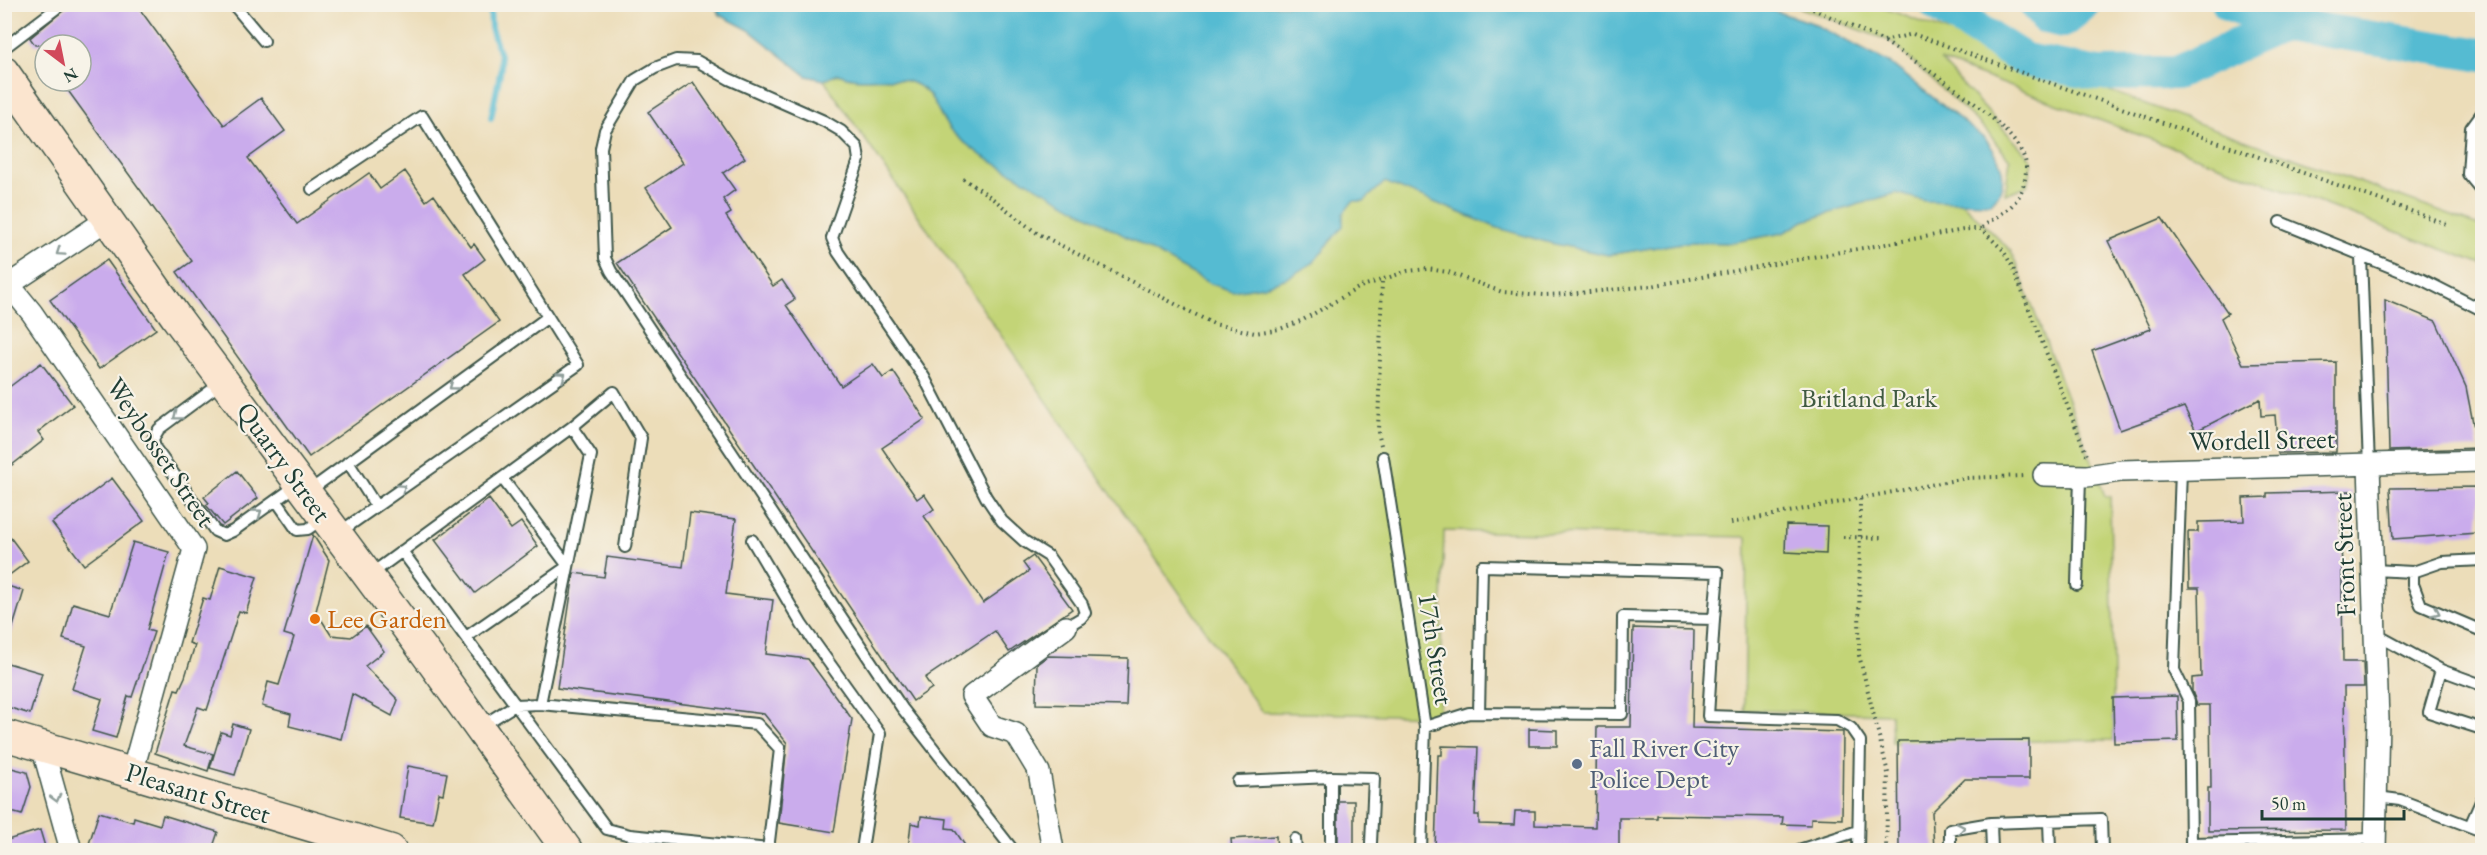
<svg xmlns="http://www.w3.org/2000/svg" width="2487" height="855" viewBox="0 0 2487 855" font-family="'EB Garamond',serif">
<rect width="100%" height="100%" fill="#f7f3e8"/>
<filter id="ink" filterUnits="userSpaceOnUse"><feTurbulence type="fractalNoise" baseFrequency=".0167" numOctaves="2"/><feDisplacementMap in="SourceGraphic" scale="12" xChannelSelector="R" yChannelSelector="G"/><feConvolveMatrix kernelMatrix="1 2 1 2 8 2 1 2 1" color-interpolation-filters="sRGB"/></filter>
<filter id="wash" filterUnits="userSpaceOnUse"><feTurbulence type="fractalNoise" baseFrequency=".008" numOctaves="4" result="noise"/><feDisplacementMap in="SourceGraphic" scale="24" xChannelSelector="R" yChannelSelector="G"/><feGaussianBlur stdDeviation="1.35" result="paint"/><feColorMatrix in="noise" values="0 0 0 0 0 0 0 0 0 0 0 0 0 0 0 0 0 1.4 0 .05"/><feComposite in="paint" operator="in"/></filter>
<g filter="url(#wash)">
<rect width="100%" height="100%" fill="#ecddb9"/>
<path fill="#c3d477" stroke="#718856" stroke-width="1.5" d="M1793,5h82l607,222v37l-542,-204 92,100 -5,26 -22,8 5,-34 -26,-32 -94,-87z
M838,74c23,10 45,0 69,7 29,9 27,28 42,47 8,11 23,19 33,28l227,127 23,8 32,-5 23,-8 66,-77h11l21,-19 113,46 52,15 58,12 80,-13 41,1 54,-10 21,-12 92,-28 29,8 36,1 50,49 94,245h5l4,244 -222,3 -1,-29 -147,-4 3,-173 -303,-6 -5,185 -177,-4 -438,-632z"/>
<path fill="#54bbd2" stroke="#3a7c83" stroke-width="1.5" d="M714,5h1040l56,17 81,42 95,76c15,18 26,44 5,63l-66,-2 -29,-8 -92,28 -21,12 -54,10 -41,-1 -80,13 -58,-12 -52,-15 -113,-46 -21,19h-11l-10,13v12l-30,37 -26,15 -23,8 -32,5 -23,-8 -227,-127c-10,-9 -25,-17 -33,-28 -15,-19 -13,-38 -42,-47 -24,-7 -46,3 -69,-7l-14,6 -17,-4 -58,-46 -29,-15z"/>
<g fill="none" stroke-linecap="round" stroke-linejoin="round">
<path stroke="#54bbd2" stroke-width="6" d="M490,4l1,24 9,27 1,13 -10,50"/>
<path stroke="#54bbd2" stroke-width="34" d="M1936,4l89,56 73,14 78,-1 108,-49 198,31
M2036,4l10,13 17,4 20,-17
M2229,4l55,20"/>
</g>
<g id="blocks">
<path fill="#caacec" d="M71,4h65l88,121 37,-27 24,33 -37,27 49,66 72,-51 11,16 25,-18 21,30 8,-6 37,52 3,-3 11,15 -20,15 34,48 -190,135 -132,-185 15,-11 -131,-180h20v-36h-46l-5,-7z
M693,82l52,76 -22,15 12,17 -12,9 8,14 -5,3 47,70 9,-6 13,19 -9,6 55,81 32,-22 10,14 10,-7 32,48 -43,29 35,51 7,-5 10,15 -10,7 59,87 46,-32 -6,-8 10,-7 39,53 -63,43 -14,-21 -70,47 7,10 -19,13 -296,-438 55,-36 -26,-39 37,-25 -35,-51z
M2162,218l66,95 -7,5 22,46 93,-2v90l-58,1 -3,-38 -14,1 -1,-17 -64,32 -12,-24 -64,23 -28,-79 59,-22 -43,-88z
M107,260l49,69 -57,40 -49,-69z
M2385,300l51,21 30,66 12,61 -89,3z
M41,363l32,42 -35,27 6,8 -32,25 -8,-10v-64z
M237,471l21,27 -35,27 -17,-20 3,-2 -5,-6z
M112,478l32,43 -60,44 -32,-42z
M2481,487l-4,46 -84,6 -3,-51z
M2351,491l1,27h-11l2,144h20l1,25h-20l2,143 -138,1v-43h3l-1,-83h-13l-5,-14v-13l9,-1 -2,-89h-10l-1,-56h10v-10l46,-1 -1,-23 24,-1v-4z
M489,499l22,30 10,-7 17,24 -63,47 -40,-53z
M690,513l46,6 -10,75 47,6 -7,54 42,5 44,60 -18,113 -55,-9 8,-80 -23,-29 -207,-26 17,-115 30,4 3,-20 76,10z
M1786,525l41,1 -1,28 -41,-2z
M4,529l24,32 -24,18z
M313,535l16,25 -13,51 15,24 20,2 15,-11 18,25 -19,15 33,34 -6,16 -40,-22 -11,45 -52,-13 2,-12 -29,-8 6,-24 11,3 15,-48 -10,-3z
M133,542l36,10 -22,78 7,2 -22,65 -4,-1 -12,42 -24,-7 10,-32 -30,-10 14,-43 -23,-7 10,-36 37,11z
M220,566l37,11 -11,36 -7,-2 -32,99 -9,-3 -14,39 29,8 -5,17 -53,-18 20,-64 4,1 6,-13 10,-32 -6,-2 14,-45 7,2z
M4,585l20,6 -16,52 -4,-1z
M1633,628l61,2 -2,98 151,4 -1,87 -31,-1v7l-29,-1 1,-7 -126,-2v3h-38v32h-184l3,-95h4v-9l36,1 -3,68h4v9l35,1 1,-14h20v14l60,2 2,-100h34z
M1048,656l80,2 -2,48 -90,-2 1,-40z
M4,662l38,11 -12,41 -26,-8z
M2177,696l1,45 -64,2 -1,-45z
M233,724l16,5 -14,46 -25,-7 11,-36 9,3z
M1529,729l28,1v16h-28z
M2029,740v39h-64l-33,33 2,38h-35l-1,-109z
M4,766l23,6 4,15 -9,28 -18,-5z
M408,766l39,7 -4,21 -4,-1 -6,30 -33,-5z
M1338,801h16v49h-16z
M99,812l34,10 1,-5 26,8 3,-10 55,17 -6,18h-111l-13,-3z
M921,816l26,3 -1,9 8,1 14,21h-60l3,-27 9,2z
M40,830l6,20h-42v-9z
M1276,836l1,14h-45l-1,-11z"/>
</g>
</g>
<g filter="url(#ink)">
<use href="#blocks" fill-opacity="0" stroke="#3e5548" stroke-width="1.5"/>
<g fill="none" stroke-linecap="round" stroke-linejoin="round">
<defs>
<path id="lane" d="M233,4l31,37
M4,48l58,-44
M2482,113l-11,15 -3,46 14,17
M312,189l110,-73 126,201
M2280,222l143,58 59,30
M2361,257l8,209
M221,383l-62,46 -6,10 2,9 60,83 9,4 9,-4 64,-46
M572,427l42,-35 27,46 -16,109
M1383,457l42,270 -4,123
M348,462l28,44
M2181,470l-7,200 15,31 2,142 185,-4
M309,491l239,-174 30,48 -241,169
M276,500l21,30 11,-1 14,-10
M752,540l50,85 78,109 -18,116
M402,551l205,278 23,6 139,14
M2373,570l40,2 29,-10 40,-2
M2413,572v12l8,21 61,26
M371,574l201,-147 19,28 -51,249 217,20 23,25 -12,101
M2077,585l3,-109
M1714,619l-6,97 129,4 14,8 9,13 -2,109
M2375,634l66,36
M466,637l102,-71 -66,-88
M2482,685l-41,-15 -12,42 53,17
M480,727l35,-22 25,-1
M1425,727l44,-14 153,1 1,-97 91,2 4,-47 -236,-6 -3,147
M1238,781l93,-4
M2377,797l23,3 82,31
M2049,821l1,29
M2470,826l12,-27
M1295,839l1,11
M1013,850l-111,-142 -291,-437 -6,-13 -4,-110 4,-18 30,-50 20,-12 21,-8 21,1 32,18 95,42 17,10 16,16 2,13 -27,78 6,14 86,125 62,120 16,24 22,20 24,15 34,48 3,9 -4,5 -15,9
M1331,850v-73l43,1 -3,65
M1799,850l59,-19
M1950,850v-20l41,-7
M1992,850l-1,-27 110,-4 1,31"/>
<path id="street" d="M10,286l22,27 162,236 -62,224
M4,288l104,-69
M2369,466l9,253 -3,131
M2044,475l43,1 34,-5 361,-10
M42,746l29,104
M1053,850l-14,-78 -23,-38 -24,-8 -20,-30 94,-69"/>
<path id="secondary" d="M4,72l172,245 251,338 140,195
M4,735l387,115"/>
</defs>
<use href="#lane" stroke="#3e5548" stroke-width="14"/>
<use href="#street" stroke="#3e5548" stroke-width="24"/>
<use href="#secondary" stroke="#3e5548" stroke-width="33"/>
<path stroke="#3e5548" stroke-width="4" stroke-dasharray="1.5 4.5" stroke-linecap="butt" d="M1802,4l82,37 29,-7 537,191
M1885,42c35,23 128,79 140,118 3,10 -1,27 -6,36 -9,16 -25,20 -38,33
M963,179c27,15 49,36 74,54l177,91 41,9 25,-4 23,-9 57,-33 48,-16 19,-2 21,3 54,20 42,3 25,-1 82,-8 318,-57h12l22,21 9,16 76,192
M1381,445l-3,-13 4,-154
M1860,499l-1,156 29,118 -2,77
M1731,523l235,-45 59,-2
M1843,537l39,1"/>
<use href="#lane" stroke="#fff" stroke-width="10"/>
<use href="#street" stroke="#fff" stroke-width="21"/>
<use href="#secondary" stroke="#fbe5cf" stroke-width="30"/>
</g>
<defs><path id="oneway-chevron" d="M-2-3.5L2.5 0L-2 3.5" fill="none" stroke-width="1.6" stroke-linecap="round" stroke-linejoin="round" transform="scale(1.5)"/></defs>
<g stroke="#8f9e9a">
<use href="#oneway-chevron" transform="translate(60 252) rotate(146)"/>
<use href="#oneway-chevron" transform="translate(562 376) rotate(-35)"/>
<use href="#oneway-chevron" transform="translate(453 386) rotate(144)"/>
<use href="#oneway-chevron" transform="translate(177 416) rotate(143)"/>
<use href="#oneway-chevron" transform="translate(402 488) rotate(-35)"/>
<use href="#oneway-chevron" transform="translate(258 513) rotate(-36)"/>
<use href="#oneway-chevron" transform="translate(2436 612) rotate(25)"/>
<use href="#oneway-chevron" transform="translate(56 798) rotate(75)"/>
<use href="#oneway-chevron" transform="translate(1961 828) rotate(-11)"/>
</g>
</g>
<circle fill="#e8710a" stroke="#f7f3e8" stroke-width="2" cx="315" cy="619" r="6"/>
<circle fill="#5c6f8a" stroke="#f7f3e8" stroke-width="2" cx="1577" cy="764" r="6"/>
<g text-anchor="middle" stroke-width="4.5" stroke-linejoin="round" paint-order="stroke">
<g font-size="27" fill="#405b41" stroke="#f7f3e8">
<text x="1869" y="407">Britland Park</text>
</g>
<g font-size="27" fill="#1f3d34" stroke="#f7f3e8">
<text transform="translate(2262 440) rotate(-1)" y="9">Wordell Street</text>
<text transform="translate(161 452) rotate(56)" y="9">Weybosset Street</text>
<text transform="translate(284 462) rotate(54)" y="9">Quarry Street</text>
<text transform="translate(2344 555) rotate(-92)" y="9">Front Street</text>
<text transform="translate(1436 649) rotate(81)" y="9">17th Street</text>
<text transform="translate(198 793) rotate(17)" y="9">Pleasant Street</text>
</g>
<g font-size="27" fill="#c56008" stroke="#f7f3e8" text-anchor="start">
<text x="327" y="628">Lee Garden</text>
</g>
<g font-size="27" fill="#4e5e75" stroke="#f7f3e8" text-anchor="start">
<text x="1589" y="757">Fall River City<tspan x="1589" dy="31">Police Dept</tspan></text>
</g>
</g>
<rect width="2487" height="855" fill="none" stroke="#f7f3e8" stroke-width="24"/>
<g transform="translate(63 63) rotate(148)"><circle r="28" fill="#f7f3e8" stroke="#a1aaa0" stroke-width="1.5"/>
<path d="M0-4.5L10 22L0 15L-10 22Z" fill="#d1495b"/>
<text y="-9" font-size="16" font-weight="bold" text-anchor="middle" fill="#1f3d34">N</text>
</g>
<path d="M2262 810v9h142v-9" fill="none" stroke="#1f3d34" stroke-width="3"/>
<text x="2271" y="810" font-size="18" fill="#1f3d34" stroke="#f7f3e8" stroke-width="4.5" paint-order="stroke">50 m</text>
</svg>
